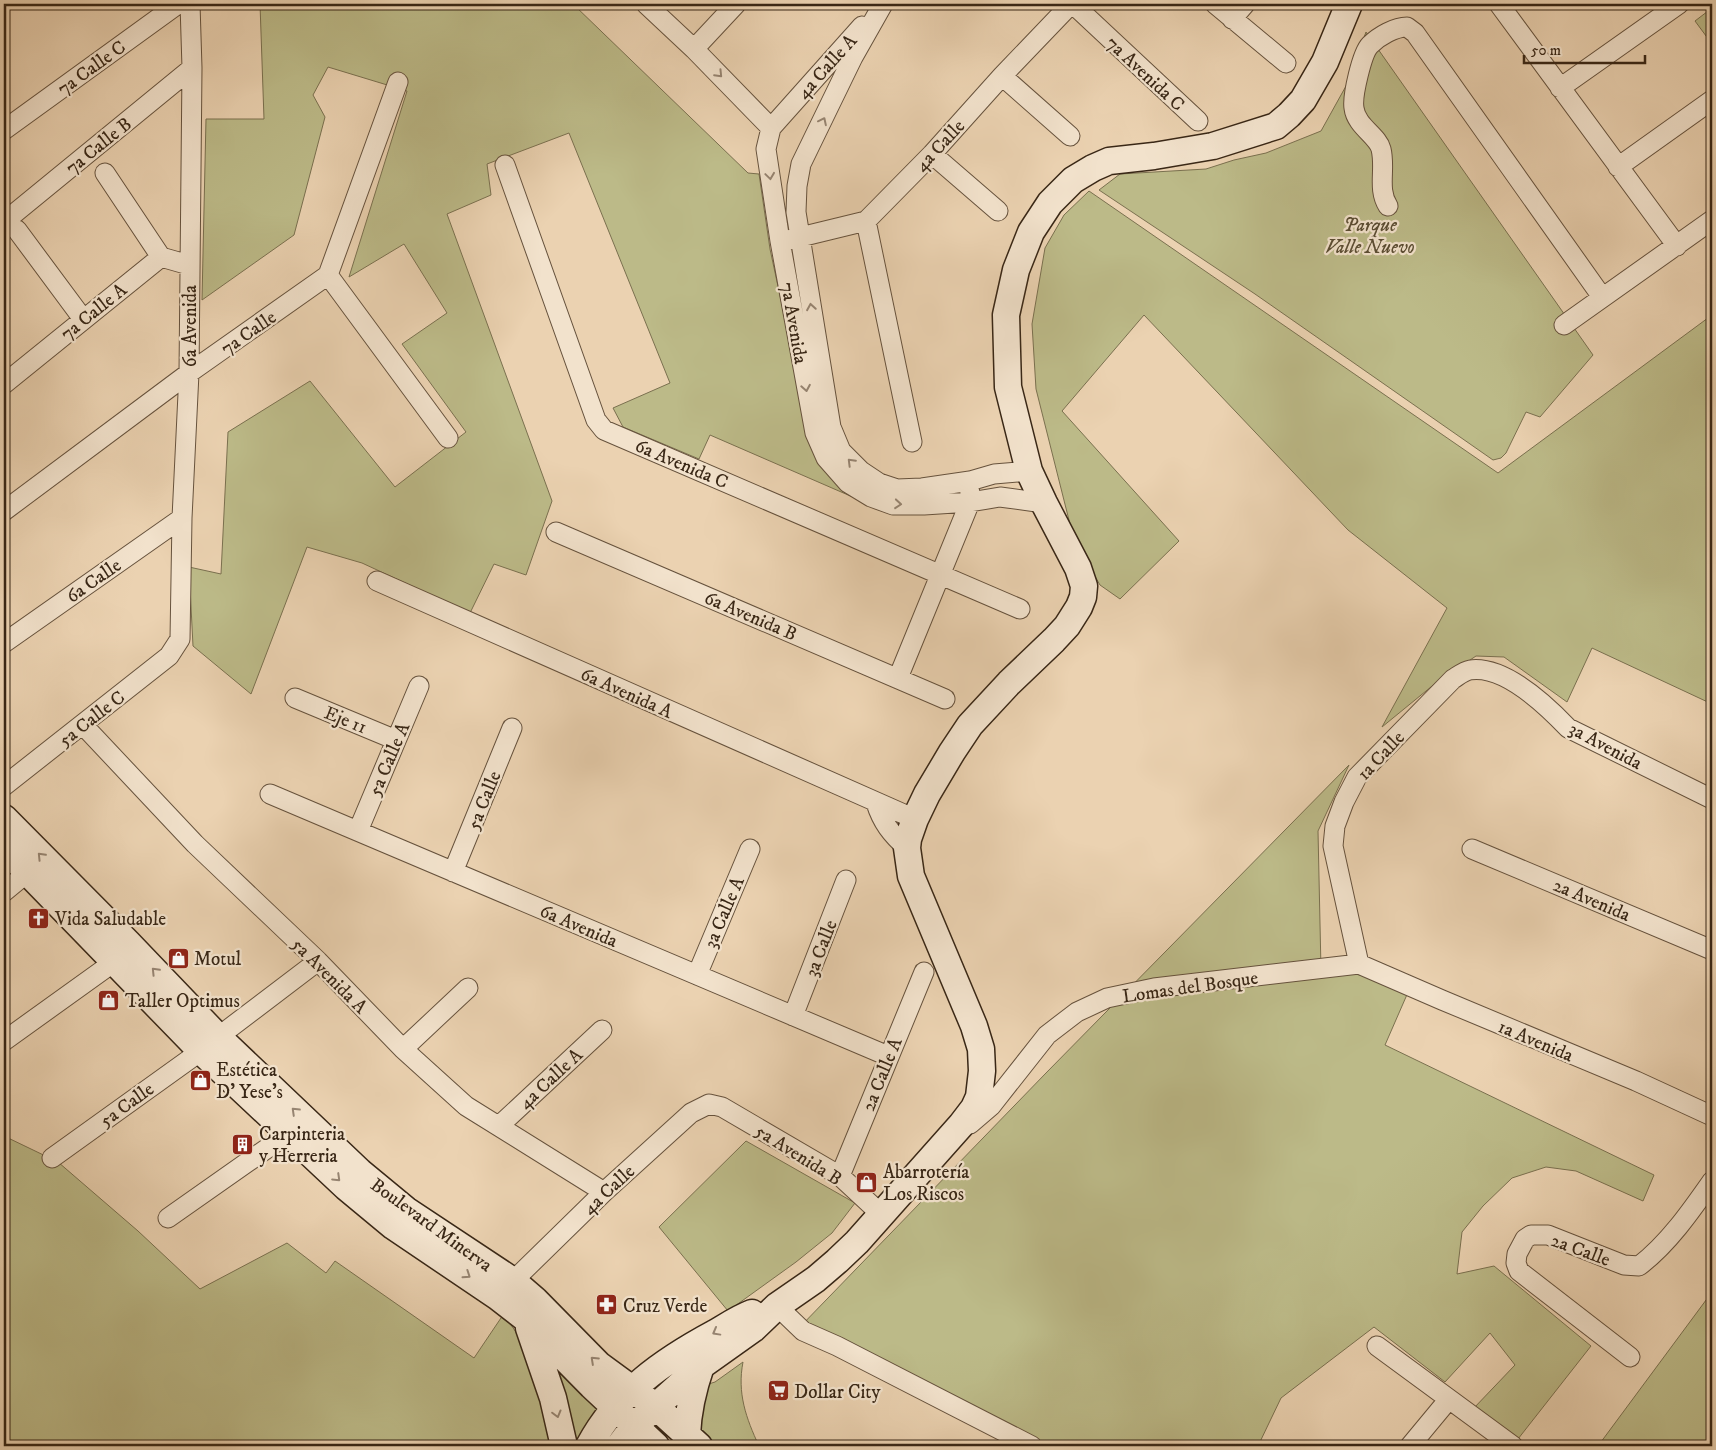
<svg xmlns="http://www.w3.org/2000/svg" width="1716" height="1450" viewBox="0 0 1716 1450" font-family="'IM FELL DW Pica',serif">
<rect width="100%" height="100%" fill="#ebd2b1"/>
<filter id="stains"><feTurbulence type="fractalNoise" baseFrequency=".004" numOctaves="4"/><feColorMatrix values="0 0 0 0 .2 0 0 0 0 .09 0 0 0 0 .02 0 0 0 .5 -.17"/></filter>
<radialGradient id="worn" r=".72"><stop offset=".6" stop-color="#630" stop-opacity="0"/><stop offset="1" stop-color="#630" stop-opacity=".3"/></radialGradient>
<path fill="#bcba88" stroke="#7a704f" d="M260,4h313l175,169 11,1 11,75 29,135 56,114 -145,-63 -11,24 -76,-32 -10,-19 57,-25 -101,-250 -82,31 4,31 -44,19 105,287 -26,74 -32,-11 -24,49 -108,-50 -55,-16 -56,147 -58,-48 -4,-79 32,7 7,-142 82,-51 85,106 71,-55 -64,-88 45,-31 -43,-69 -55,33 58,-186 -79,-24 -15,28 12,22 -31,118 -92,65 4,-181h58z
M1712,8v36l-17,-23z
M1366,32l227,323 -53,62 -14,-5 -20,41 -5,5 -8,2 -238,-166 -156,-104 21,-16 86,-5 28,-9 32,-7 55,-22 25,-45z
M1089,191l409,282 214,-158v389l-120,-56 -25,54 -63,-45 -28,-1 -39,26 -55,45 65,-119 -99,-78 -204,-215 -82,96 117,130 -59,58 -20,-14 -26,-45 -38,-151 -4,-65 13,-76 19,-33z
M1349,765l-31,66 3,139 29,2 59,18 -24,55 269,130 -11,26 -67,-30 -30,-4 -34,11 -29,28 -21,26 -5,42 37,-8 97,80 -73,93 -45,-30 42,-44 -25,-32 -45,49 -71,-55 -93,71 -23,48h-230l-231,-116 249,-257z
M4,1136l54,26 80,69 62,58 87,-46 39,30 9,-12 139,97 29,-43c32,36 40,86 50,131h-549z
M746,1141l109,62 -23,30 -36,29 -68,49 -69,-84z
M1712,1292v154h-114z
M540,1347l59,60 -16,39h-12z
M743,1362c-6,31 3,56 16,84h-40l-18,-15 -6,-14 7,-31 13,-4z"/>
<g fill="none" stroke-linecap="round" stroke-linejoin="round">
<defs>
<path id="street" d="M646,4l48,45 77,79
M883,4l-30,53 -52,107 -4,22 -1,26 35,215 10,24 20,20 18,12 18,6 25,-1 48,-7 24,-7 35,-3
M1073,4l125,117
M1215,4l71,59
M1499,4l178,242
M1232,19l13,-15
M694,49l42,-45
M1002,76l68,60
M1560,88l119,-84
M771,128l-5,21 14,92 35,192 11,25 22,25 23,14 22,8h31l46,-3 30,-5 44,6
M771,128l91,-102
M4,130l174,-126
M932,154l66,57
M505,165l91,255 8,10 416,179
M1618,167l94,-67
M105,173l56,84
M1388,206c-11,-17 -2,-37 -7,-57 -3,-13 -25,-23 -27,-41 -2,-12 8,-55 16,-63 9,-9 25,-18 37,-18l8,6 187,264
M866,221l46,221
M4,222l188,-154
M17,230l66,89
M788,240l78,-19 66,-67 70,-78 69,-72
M328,275l120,163
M1564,325l148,-105
M4,384l157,-127 28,8
M4,511l185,-138 139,-98 70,-193
M556,532l389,167
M377,581l538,238
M4,643l178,-125
M898,678l72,-176v-10
M295,698l101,42
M83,725l112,119 123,117 85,88 63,57 138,86
M4,786l165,-130 11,-17 2,-121 7,-145 3,-305 -2,-64
M270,794l618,262
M876,803c6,19 15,31 31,45
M358,831l61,-145
M1472,849l240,101
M453,872l59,-144
M4,892l23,-19
M1359,964l-26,-118 2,-20 9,-24 13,-25 96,-98c5,-3 11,-8 17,-9 34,-5 76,35 98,58l144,71
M1359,964l83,36 194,81 76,35
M697,975l53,-126
M793,1016l53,-136
M218,1037l100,-76
M4,1041l110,-79
M403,1049l65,-61
M970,1124l21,-18 56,-71 30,-23 30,-14 47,-10 205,-24
M499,1126l103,-96
M52,1158l149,-107
M840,1176l84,-204
M168,1218l121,-85
M513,1281l91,-89 87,-79 18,-9 13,3 118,69 42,39
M777,1306l26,25 34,15 195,100
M1377,1346l136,100
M1630,1357l-111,-86 -3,-8 1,-9 8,-15 6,-4h17l76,30 15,1c29,-22 52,-55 73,-85
M1410,1446l39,-47"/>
<path id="secondary" d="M4,818l124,125 90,94 142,135 46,38 107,71 22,19 64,65 56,41 44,40
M4,848l197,203 145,136 47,39 105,71 27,21 67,68 64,60
M529,1328l24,70 11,48
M687,1435c1,-25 6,-46 14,-69
M589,1446c29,-54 74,-85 126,-113 12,-7 24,-15 37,-20
M619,1446l15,-20 67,-60 52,-37 24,-23 39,-27 21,-18 20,-19 104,-117 13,-17 5,-11 3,-26 -1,-22 -7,-23 -63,-150 -4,-28 1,-9 7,-20 12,-25 25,-42 18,-27 39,-42 45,-43 13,-14 12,-19 4,-10 1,-11 -6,-18 -34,-65 -15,-32 -21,-84 -2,-72 10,-45 15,-38 19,-29 23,-23 20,-12 16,-7 45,-5 59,-10 63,-20 13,-11 14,-15 22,-38 24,-58"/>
</defs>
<use href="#street" stroke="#66523d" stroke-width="21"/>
<use href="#secondary" stroke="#392716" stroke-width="29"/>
<use href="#street" stroke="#f2e2cc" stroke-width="19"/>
<use href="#secondary" stroke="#f2e2cc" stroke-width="26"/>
</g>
<defs><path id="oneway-chevron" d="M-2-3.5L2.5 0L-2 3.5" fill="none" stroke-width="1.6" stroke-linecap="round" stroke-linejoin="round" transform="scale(1.25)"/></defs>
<g stroke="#968471">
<use href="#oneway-chevron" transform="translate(719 74) rotate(46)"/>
<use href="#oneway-chevron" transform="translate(823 121) rotate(-64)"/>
<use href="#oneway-chevron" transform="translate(770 176) rotate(82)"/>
<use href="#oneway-chevron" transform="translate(811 307) rotate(-99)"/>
<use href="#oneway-chevron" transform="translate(806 388) rotate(80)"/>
<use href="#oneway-chevron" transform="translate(851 462) rotate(-135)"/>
<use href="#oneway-chevron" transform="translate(898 504) rotate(5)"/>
<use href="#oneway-chevron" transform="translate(41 856) rotate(-134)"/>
<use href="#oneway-chevron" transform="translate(155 971) rotate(-134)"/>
<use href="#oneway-chevron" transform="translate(295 1111) rotate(-136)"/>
<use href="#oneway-chevron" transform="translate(337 1178) rotate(44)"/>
<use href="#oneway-chevron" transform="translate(467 1275) rotate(34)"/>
<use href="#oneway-chevron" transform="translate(716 1332) rotate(151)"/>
<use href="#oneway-chevron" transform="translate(594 1360) rotate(-137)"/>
<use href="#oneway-chevron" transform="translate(557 1414) rotate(75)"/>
</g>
<defs>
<symbol id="church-square" viewBox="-11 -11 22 22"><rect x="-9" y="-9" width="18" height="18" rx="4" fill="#8f2418" stroke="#f2e2cc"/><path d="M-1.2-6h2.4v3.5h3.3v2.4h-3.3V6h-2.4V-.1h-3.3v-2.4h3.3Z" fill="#fff"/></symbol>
<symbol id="shop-square" viewBox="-11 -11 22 22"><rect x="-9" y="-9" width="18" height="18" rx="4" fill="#8f2418" stroke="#f2e2cc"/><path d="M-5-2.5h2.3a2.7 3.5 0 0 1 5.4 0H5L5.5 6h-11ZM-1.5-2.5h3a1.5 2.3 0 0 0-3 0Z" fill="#fff"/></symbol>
<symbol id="building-square" viewBox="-11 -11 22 22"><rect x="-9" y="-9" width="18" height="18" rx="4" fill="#8f2418" stroke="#f2e2cc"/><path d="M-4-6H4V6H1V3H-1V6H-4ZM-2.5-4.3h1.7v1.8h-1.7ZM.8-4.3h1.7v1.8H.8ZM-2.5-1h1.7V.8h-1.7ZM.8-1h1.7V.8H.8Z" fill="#fff"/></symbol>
<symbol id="pharmacy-square" viewBox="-11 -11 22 22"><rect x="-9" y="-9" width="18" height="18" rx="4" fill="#8f2418" stroke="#f2e2cc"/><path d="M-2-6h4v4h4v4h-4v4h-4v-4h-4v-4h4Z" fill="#fff"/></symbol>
<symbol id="supermarket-square" viewBox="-11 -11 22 22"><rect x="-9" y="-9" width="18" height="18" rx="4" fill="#8f2418" stroke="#f2e2cc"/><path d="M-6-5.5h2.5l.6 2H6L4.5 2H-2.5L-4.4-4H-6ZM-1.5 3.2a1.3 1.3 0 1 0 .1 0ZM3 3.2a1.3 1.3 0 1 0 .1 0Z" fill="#fff"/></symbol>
</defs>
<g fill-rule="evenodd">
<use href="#church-square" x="26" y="906" width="25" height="25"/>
<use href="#shop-square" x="166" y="946" width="25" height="25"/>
<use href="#shop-square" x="96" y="988" width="25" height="25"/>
<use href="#shop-square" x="188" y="1068" width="25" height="25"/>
<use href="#building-square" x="230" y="1132" width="25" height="25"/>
<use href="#shop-square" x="854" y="1170" width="25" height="25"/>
<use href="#pharmacy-square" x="594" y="1292" width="25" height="25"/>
<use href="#supermarket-square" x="766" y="1378" width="25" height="25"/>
</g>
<g text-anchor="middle" stroke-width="4.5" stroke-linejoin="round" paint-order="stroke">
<g font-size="19" fill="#392716" stroke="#f2e2cc">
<text transform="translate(826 66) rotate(-48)" y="7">4a Calle A</text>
<text transform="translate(91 67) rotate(-36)" y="7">7a Calle C</text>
<text transform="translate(1146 73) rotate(43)" y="7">7a Avenida C</text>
<text transform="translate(98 145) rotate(-39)" y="7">7a Calle B</text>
<text transform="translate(939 145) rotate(-47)" y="7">4a Calle</text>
<text transform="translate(93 311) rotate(-39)" y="7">7a Calle A</text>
<text transform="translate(795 323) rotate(80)" y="7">7a Avenida</text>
<text transform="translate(189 326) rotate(-90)" y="7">6a Avenida</text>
<text transform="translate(248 332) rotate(-35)" y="7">7a Calle</text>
<text transform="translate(682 463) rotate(23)" y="7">6a Avenida C</text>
<text transform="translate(93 580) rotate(-35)" y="7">6a Calle</text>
<text transform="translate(751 615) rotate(23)" y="7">6a Avenida B</text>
<text transform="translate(627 692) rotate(24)" y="7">6a Avenida A</text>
<text transform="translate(91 718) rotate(-38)" y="7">5a Calle C</text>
<text transform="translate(346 719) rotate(22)" y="7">Eje 11</text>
<text transform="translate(1606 745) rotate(28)" y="7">3a Avenida</text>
<text transform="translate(1380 755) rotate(-47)" y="7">1a Calle</text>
<text transform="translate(388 759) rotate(-67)" y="7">5a Calle A</text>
<text transform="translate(483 800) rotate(-68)" y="7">5a Calle</text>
<text transform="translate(1592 899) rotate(23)" y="7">2a Avenida</text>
<text transform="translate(723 912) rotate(-67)" y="7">3a Calle A</text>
<text transform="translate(579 925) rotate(23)" y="7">6a Avenida</text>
<text transform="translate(820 948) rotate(-69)" y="7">3a Calle</text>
<text transform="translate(330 975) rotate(45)" y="7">5a Avenida A</text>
<text transform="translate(1190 986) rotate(-8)" y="7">Lomas del Bosque</text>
<text transform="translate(1536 1040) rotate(23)" y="7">1a Avenida</text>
<text transform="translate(881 1074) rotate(-68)" y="7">2a Calle A</text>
<text transform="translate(550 1078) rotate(-43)" y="7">4a Calle A</text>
<text transform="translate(126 1104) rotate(-36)" y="7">5a Calle</text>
<text transform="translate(799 1154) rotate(32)" y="7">5a Avenida B</text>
<text transform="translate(608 1189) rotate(-43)" y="7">4a Calle</text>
<text transform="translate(432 1224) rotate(36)" y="7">Boulevard Minerva</text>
<text transform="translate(1581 1249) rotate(20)" y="7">2a Calle</text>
</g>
<g font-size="19" font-style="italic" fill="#5a4c32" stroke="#f2e2cc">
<text x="1370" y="231">Parque<tspan x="1370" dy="22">Valle Nuevo</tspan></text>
</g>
<g font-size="19" fill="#392716" stroke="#f2e2cc" text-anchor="start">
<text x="55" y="925">Vida Saludable</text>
<text x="194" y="965">Motul</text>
<text x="125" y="1007">Taller Optimus</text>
<text x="216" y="1076">Estética<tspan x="216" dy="22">D' Yese's</tspan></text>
<text x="259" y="1140">Carpinteria<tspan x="259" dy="22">y Herreria</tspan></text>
<text x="883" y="1178">Abarrotería<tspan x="883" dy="22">Los Riscos</tspan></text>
<text x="623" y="1312">Cruz Verde</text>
<text x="794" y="1398">Dollar City</text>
</g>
</g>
<rect width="1716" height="1450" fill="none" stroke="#ebd2b1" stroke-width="20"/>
<rect x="5" y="5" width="1706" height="1440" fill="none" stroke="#392716" stroke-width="2.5"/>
<rect x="10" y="10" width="1696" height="1430" fill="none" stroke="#392716"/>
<path d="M1524 55v8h121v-8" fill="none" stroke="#392716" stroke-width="2.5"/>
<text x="1531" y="55" font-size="15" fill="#392716" stroke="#f2e2cc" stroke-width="4" paint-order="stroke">50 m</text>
<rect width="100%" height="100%" filter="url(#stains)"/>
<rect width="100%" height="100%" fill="url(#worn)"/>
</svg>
